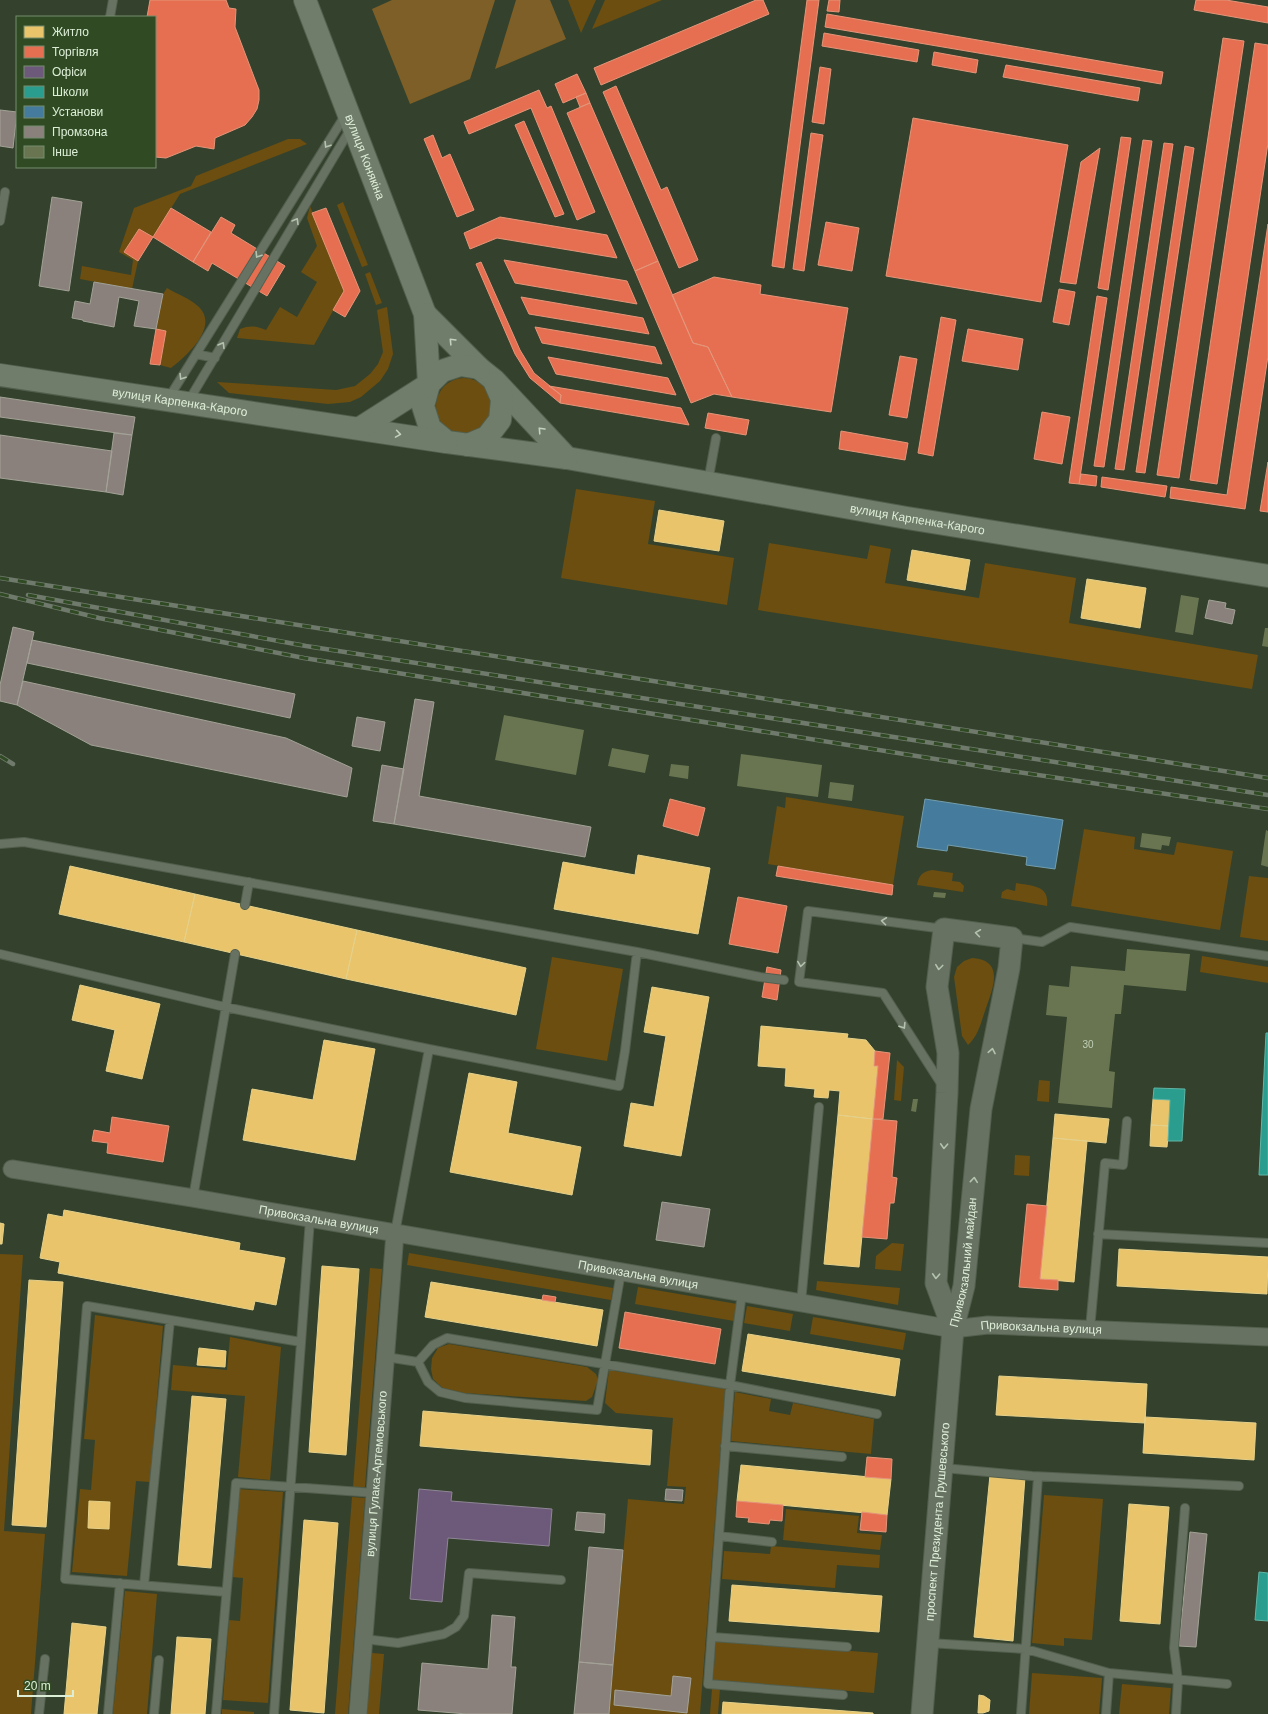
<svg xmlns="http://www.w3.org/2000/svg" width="1268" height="1714" viewBox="0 0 1268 1714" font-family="Arial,sans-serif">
<rect width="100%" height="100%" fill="#34422d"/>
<path fill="#6b4e10" d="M568,0h28l-15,33z
M605,0h57l-70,29z
M288,139h12l7,5 -127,50 -27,43 -14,-8 -15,23 14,9 -6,28 -52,-10 2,-13 49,9 2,-15 -14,-8 15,-44 57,-22 5,-10z
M343,202l25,63 -6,2 -25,-62z
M310,206l34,85 -30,54 -77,-7 3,-9c10,-4 16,-3 26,1l14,-23 17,10 20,-35 -16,-10 16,-26 -10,-28z
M370,272l12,31 -6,2 -11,-31z
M167,288c10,6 24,11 32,19 20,20 -12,49 -28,61l-11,-3 6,-34 -10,-2 7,-35z
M387,307l6,47 -5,15 -8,12 -19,16 -11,5 -22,2 -99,-11 -12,-11 119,8 19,-4 15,-12 8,-10 5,-12 -6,-42z
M436 406a28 28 0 1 1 56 0a28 28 0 1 1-56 0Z
M576,489l79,12 -7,43 86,14 -7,47 -166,-27z
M769,543l98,16 3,-14 21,4 -6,34 94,15 6,-35 91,15 -7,45 189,32 -6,34 -494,-79z
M786,797l118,19 -11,69 -125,-21 9,-58 8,2z
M1084,829l51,8 -1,12 40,6 3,-13 56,9 -13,79 -149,-24z
M932,870l21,3 -1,8 8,1 4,4 -1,6 -46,-7c2,-10 5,-13 15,-15z
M1249,876l19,2v63l-28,-4z
M1016,883c16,3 34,2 31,23l-46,-8 1,-6 5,-3 8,2z
M1202,956l66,11v16l-68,-11z
M552,957l71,12 -16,92 -71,-12z
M972,958c33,2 21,30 14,50 -5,14 -7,27 -18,37l-6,-9 -8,-59 3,-10 7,-6z
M897,1060l7,7 -3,34 -7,-1z
M1039,1080l11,1 -1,21 -12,-1z
M1015,1155l15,1 -1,20 -15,-1z
M892,1243l12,1 -3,27 -26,-2 1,-13z
M409,1253l204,35 -2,12 -204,-35z
M0,1254l23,1 -19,276 41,3 -14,180h-31z
M370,1268l12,1 -17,218h-12z
M817,1281l83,7 -2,17 -82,-15z
M638,1287l99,17 -3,17 -99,-17z
M747,1306l46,8 -3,17 -46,-8z
M95,1315l68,11 -13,156 -14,-1 -9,95 -55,-4 8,-83 11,1 4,-50 -11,-1z
M813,1317l93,16 -3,17 -93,-16z
M230,1337l51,10 -11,133 -32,-3 7,-81 -74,-6 2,-25 54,5z
M449,1344l138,23 9,7 2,6 -6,17 -6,4 -122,-8 -21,-5 -10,-9 -2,-10 1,-11 6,-10z
M609,1370l116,19 -25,325h-91l19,-215 56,5 2,-17 -19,-1 6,-68 -57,-5 -11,-10z
M735,1392l36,7 -2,12 21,4 3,-12 81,16 -3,35 -140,-13z
M238,1489l45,3 -15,211 -45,-3 6,-80 11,1 3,-43 -11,-1z
M1044,1495l59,4 -11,141 -28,-2v8l-32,-3z
M352,1497l13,1 -17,216h-13z
M786,1509l73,7 -2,17 25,2 -2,15 -97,-10z
M771,1546l109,9 -1,13 -42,-3 -2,23 -113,-9 2,-28 46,3z
M125,1591l32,3 -10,120h-34z
M716,1641l162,12 -4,40 -161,-13z
M372,1653l12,1 -5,60h-12z
M1032,1673l70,5 -3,36h-70z
M1122,1684l49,4 -2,26h-50z
M712,1689h8l-2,25h-8z
M222,1709l32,3v2h-32z"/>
<path fill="#7d5f27" d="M392,0h103l-25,79 -60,25 -38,-95z
M516,0h34l16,39 -71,30z"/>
<path fill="#e9c46a" stroke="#e5d18b" d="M659,510l65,11 -5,30 -65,-10z
M912,550l58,10 -5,30 -58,-10z
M1087,579l59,9 -6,40 -59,-10z
M638,855l72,13 -12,66 -144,-25 9,-47 72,13z
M70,866l125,28 -11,48 -125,-28z
M195,894l162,36 -11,49 -162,-37z
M357,930l169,38 -10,47 -170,-36z
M80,985l80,19 -18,75 -36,-8 9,-41 -43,-10z
M652,987l57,10 -28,159 -57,-10 7,-43 23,4 12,-71 -22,-4z
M761,1026l87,8 -1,4 19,2 9,11 -1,15h4l-5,53 -35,-4 2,-24 -11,-1 -1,8 -14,-1 1,-8 -30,-3 1,-18 -28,-2z
M324,1040l51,9 -20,111 -112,-20 9,-51 61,11z
M469,1073l48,9 -9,51 73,14 -9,48 -122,-23z
M1153,1099l17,1 -1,26 -18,-1z
M1055,1114l54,5 -3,24 -53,-5z
M838,1115l35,4 -14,148 -35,-3z
M1151,1125l18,1 -2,21 -17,-1z
M1053,1138l34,3 -13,141 -34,-3z
M64,1210l176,33 -1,7 46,8 -9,47 -21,-4 -2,9 -195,-37 2,-11 -20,-4 8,-44 15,3z
M0,1223l4,1 -2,20h-2z
M1119,1249l149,8 -1,37 -150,-8z
M322,1266l37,3 -13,186 -37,-3z
M29,1280l34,2 -17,245 -34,-2z
M431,1282l172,28 -6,36 -172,-29z
M748,1334l152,25 -5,37 -153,-25z
M199,1348l27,3 -1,16 -28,-2z
M999,1376l148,8 -2,39 -149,-8z
M192,1396l34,3 -15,169 -33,-3z
M423,1411l229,19 -2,35 -230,-19z
M1145,1417l111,6 -2,37 -111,-7z
M741,1465l150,14 -4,36 -150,-14z
M990,1475l35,2 -12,164 -39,-4z
M89,1501l21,1 -1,27 -21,-1z
M1129,1504l40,3 -9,117 -40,-3z
M304,1520l34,3 -14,190 -34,-3z
M732,1585l150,11 -3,36 -150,-11z
M72,1623l34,4 -9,87h-33z
M177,1637l34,2 -6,75h-34z
M979,1695l5,1 6,4 -1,11 -6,2h-5z
M723,1702l150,11v1h-151z"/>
<path fill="#e76f51" stroke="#e49579" d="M150,0h76l3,8 7,1 -1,18 24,63v10l-2,9 -5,8 -7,8 -30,13 -1,11 -18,-3 -30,12 -11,-1v-140h-8z
M756,0h7l6,14 -168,71 -7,-17z
M807,0h12l-35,268 -12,-2z
M829,0h11l-1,12 -12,-1z
M1196,0h30l42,7v16l-74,-13z
M827,14l336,58 -2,12 -336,-57z
M824,33l95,17 -2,12 -95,-16z
M1223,38l21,3 -65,437 -22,-3z
M1255,43l13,2v98l-51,341 -27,-4z
M934,52l44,8 -2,13 -44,-8z
M1006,65l134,23 -2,13 -135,-24z
M820,67l11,2 -7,55 -12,-2z
M577,74l9,19 -23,10 -8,-19z
M616,86l45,104 6,-3 31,73 -19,8 -76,-176z
M539,90l8,18 4,-2 44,106 -18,8 -46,-112 -62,26 -5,-12z
M586,93l4,10 -10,4 -4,-10z
M590,103l68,158 -23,10 -68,-158z
M913,118l155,27 -27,157 -155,-26z
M524,121l40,93 -9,3 -40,-92z
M811,133l12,2 -19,136 -11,-2z
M433,135l9,23 8,-4 24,56 -17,7 -33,-78z
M1121,137l10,1 -23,152 -10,-2z
M1143,140l9,1 -48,326 -10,-1z
M1164,143l9,1 -49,326 -9,-1z
M1185,146l9,2 -49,325 -9,-1z
M1100,148l-24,136 -16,-2 21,-120z
M171,208l40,24 -18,30 -40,-25z
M326,208l34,83 -15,26 -12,-7 11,-19 -32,-78z
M221,217l14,8 -4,8 54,33 -18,30 -55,-33 -4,8 -15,-9z
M500,217l107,18 10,23 -120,-20 -27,11 -6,-16z
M826,222l33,6 -7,43 -34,-6z
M1268,224v132l-23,153 -75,-11 1,-11 56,8z
M139,229l14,8 -15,24 -14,-9z
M504,260l123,21 10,23 -122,-21z
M658,261l35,82 15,4 24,50 -18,-3 -23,9 -56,-132z
M481,262l39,88 14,23 27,22 -1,8 -30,-25 -15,-24 -39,-90z
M714,277l47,8 -1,9 88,14 -17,104 -99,-15 -24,-50 -15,-4 -21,-48z
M1059,289l16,3 -6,33 -16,-3z
M1097,296l10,2 -28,186 -10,-1z
M521,297l122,21 6,16 -120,-20z
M941,317l15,3 -23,136 -15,-3z
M535,327l120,20 7,17 -120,-21z
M156,329l10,2 -6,34 -10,-1z
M968,329l55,10 -5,31 -56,-9z
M900,356l17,3 -10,59 -18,-3z
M548,357l120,21 8,17 -120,-21z
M549,386l132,22 8,17 -129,-22 1,-8z
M1042,412l28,5 -8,47 -28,-5z
M708,413l41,7 -3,15 -41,-7z
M841,431l67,12 -3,17 -66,-11z
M1268,462v50l-8,-1z
M1081,474l16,2 -1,10 -17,-2z
M1102,477l65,9 -2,11 -64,-10z
M670,799l35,9 -7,28 -35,-10z
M778,866l115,19 -1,10 -116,-19z
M738,897l49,9 -9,47 -49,-9z
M767,967l14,3 -4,30 -15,-3z
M875,1051l15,2 -7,66h-10l5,-53h-4z
M112,1117l57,9 -6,36 -56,-9 1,-10 -16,-2 2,-11 16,3z
M873,1119l24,2 -5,56 5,1 -3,25h-4l-3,36 -25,-2z
M1027,1204l20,2 -7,73 18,1v10l-39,-3z
M543,1295l13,2 -1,5 -13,-2z
M625,1312l96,17 -6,35 -96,-16z
M867,1457l25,2 -1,20 -26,-2z
M737,1501l46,4 -1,16 -12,-1 -1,4 -21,-2 1,-4 -13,-1z
M862,1512l25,3 -1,17 -26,-2z"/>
<path fill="#6d597a" stroke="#8f8696" d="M419,1489l33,3 -1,9 101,8 -3,37 -101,-8 -6,64 -32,-3z"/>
<path fill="#2a9d8f" stroke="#60b5a5" d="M1266,1033h2v142h-9z
M1154,1088l31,1 -3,52h-14l2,-41 -17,-1z
M1259,1572l9,1v48l-13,-1z"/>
<path fill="#457b9d" stroke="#739eae" d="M925,799l138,21 -8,49 -29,-4 1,-8 -79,-12 -1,6 -30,-4z"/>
<path fill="#8a817c" stroke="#a3a297" d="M0,110l17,2 -4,36 -13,-2z
M52,197l30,5 -13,89 -30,-5z
M94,282l69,12 -7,35 -22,-3 5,-25 -20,-4 -5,30 -31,-6v-1l-11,-2 3,-17 15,3z
M0,397l135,20 -3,18 -132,-18z
M114,433l18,2 -9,60 -17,-3z
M0,435l112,16 -6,41 -106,-14z
M1209,600l17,3 -1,5 10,2 -3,14 -27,-6z
M13,627l21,5 -17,73 -17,-4v-16z
M32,640l263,54 -5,24 -263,-55z
M23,681l263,57 66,30 -5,29 -256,-52 -74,-40z
M415,699l19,3 -15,94 172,31 -6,30 -191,-33z
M357,717l28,5 -5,29 -28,-5z
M382,765l22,4 -10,55 -21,-3z
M662,1202l48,7 -6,38 -48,-7z
M666,1489l17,1 -1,11 -17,-1z
M577,1512l28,2 -1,19 -29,-3z
M1190,1532l17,2 -11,113 -17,-1z
M589,1547l34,3 -10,115 -34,-3z
M492,1615l23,2 -4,50h5l-4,47h-45l-49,-4 4,-47 66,6z
M579,1662l34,3 -4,49h-35z
M673,1676l18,2 -4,35 -73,-8 1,-15 56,6z"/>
<path fill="#697451" d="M1181,595l18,3 -6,37 -18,-3z
M1265,628h3v19l-6,-1z
M504,715l80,15 -8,45 -81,-15z
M612,748l37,7 -4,18 -37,-7z
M741,754l81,11 -4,32 -81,-11z
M671,764l18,2 -1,13 -19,-3z
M830,782l24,3 -2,16 -24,-3z
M1266,830l2,1v36l-7,-2z
M1142,833l29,4 -2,9 -7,-1 -1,5 -21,-3z
M934,892l12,1 -1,5 -12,-1z
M1127,949l63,5 -4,37 -62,-6 -3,29h-6l-6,57 6,1 -3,36 -54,-5 9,-86 -21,-2 3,-30 20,2 2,-21 54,5z
M913,1099h5l-2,13 -5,-1z"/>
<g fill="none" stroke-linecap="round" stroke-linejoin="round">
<defs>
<path id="service" d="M110,17l3,-17
M0,221l5,-29
M196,354l19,4
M168,399l178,-285
M188,402l163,-274
M708,482l8,-44
M0,844l24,-2 613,110 123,25 24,3
M245,905l4,-23
M1013,938l29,4 28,-15 198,29
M0,954l225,53 204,42
M942,1085l-59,-92 -84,-11 9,-71 136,18
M193,1198l42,-244
M395,1233l34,-184 190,37 6,-35 12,-99
M1098,1234l170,9
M742,1293l-12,92 -22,299 135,11
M801,1303l18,-196
M1090,1329l15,-166 18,2 4,-44
M386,1357l32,5 15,-17 14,-7 283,47 147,29
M418,1362l10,20 12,10 25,6 132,12 24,-138
M725,1446l117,11
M943,1468l89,8 207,10
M719,1536l53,6
M144,1585l26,-265
M226,1592l-161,-13 22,-273 214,36
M712,1637l135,10
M364,1639l34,4 46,-9 12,-7 8,-11 5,-43 92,7
M929,1643l97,6 83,24 118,11
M39,1714l6,-55
M108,1714l12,-131
M154,1714l5,-54
M216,1714l20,-231 139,10
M274,1714l36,-495
M1021,1714l17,-237
M1106,1714l3,-41
M1176,1714l2,-34 -4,-32 11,-140"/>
<g id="minor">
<path id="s1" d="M12,1169l181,29 760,131 35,-4 280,12"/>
<path id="s2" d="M358,1714l37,-481"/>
</g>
<g id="tertiary">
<path id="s3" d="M922,1714l31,-385 11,-43 17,-177 28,-141 3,-30 -68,-9 -7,58 11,66 -1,40 -11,190 17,46"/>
</g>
<g id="secondary">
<path id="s4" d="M305,0l120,314 4,70 -6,22 7,22 17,14 120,16 340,60 361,58"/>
<path d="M425,314l54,54 15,12 73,78"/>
<path id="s5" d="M0,375l446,67"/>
<path d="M360,428l69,-44 13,-13 18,-6 19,3"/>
<path d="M468,445l19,-8 13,-17 2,-21 -7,-16"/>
</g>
</defs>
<use href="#service" stroke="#535f4d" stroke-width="10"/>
<use href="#minor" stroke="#535f4d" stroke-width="19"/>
<use href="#tertiary" stroke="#535f4d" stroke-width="23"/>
<use href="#secondary" stroke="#535f4d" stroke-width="24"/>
<use href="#service" stroke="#687263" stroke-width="8"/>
<use href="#minor" stroke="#687263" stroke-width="17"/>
<use href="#tertiary" stroke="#687263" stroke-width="21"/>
<use href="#secondary" stroke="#707d6b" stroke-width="22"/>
<defs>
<path id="rail" d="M0,578l1268,200
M0,594l99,24 205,40 700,112 264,39
M28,595l278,51 962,149
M0,756l13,8"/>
</defs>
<use href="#rail" stroke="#707a6c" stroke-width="4.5"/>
<use href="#rail" stroke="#304b24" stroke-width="3" stroke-dasharray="9" stroke-linecap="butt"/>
</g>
<defs><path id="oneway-chevron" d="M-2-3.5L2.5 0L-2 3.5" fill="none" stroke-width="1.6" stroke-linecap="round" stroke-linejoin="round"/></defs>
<g stroke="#b4c3ae">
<use href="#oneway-chevron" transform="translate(327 145) rotate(122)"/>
<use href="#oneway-chevron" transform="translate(296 221) rotate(-59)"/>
<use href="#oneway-chevron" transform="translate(258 255) rotate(122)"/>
<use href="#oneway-chevron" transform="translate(222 345) rotate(-59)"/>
<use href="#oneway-chevron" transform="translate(182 377) rotate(122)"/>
<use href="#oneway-chevron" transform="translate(884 921) rotate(-173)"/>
<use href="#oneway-chevron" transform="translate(978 933) rotate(-172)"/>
<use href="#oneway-chevron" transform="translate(801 964) rotate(98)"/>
<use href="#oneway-chevron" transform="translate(939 967) rotate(97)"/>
<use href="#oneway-chevron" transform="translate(903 1026) rotate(58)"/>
<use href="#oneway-chevron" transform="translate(992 1051) rotate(-79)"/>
<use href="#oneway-chevron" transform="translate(944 1146) rotate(93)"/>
<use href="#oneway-chevron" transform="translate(974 1180) rotate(-84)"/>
<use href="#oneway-chevron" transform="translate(936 1276) rotate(93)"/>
</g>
<g stroke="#c2d2bc">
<use href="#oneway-chevron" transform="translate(452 341) rotate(-134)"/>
<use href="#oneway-chevron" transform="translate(541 430) rotate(-133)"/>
<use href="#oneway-chevron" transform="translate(398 434) rotate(9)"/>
</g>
<g text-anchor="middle" stroke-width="4" stroke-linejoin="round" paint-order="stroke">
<g font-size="10" fill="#c0d0b6">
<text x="1088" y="1048">30</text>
</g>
<g font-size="12" fill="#ddeed7" stroke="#304b24">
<text dy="4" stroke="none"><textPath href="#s4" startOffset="168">вулиця Конякіна</textPath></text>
<text dy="4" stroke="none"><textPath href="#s5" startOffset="182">вулиця Карпенка-Карого</textPath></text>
<text dy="4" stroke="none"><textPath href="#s4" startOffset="951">вулиця Карпенка-Карого</textPath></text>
<text dy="4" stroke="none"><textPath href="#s1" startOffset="311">Привокзальна вулиця</textPath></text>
<text dy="4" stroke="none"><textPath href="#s3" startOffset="454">Привокзальний майдан</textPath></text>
<text dy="4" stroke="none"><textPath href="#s1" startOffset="635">Привокзальна вулиця</textPath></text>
<text dy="4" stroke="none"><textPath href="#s1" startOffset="1043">Привокзальна вулиця</textPath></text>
<text dy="4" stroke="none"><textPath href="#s2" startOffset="241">вулиця Гулака-Артемовського</textPath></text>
<text dy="4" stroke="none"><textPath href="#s3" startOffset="193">проспект Президента Грушевського</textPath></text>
</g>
</g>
<rect x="16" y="16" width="140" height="152" fill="#304b24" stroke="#758c6c"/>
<rect x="24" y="26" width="20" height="12" fill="#e9c46a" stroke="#758c6c"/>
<text x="52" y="36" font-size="12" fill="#ddeed7">Житло</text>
<rect x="24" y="46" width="20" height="12" fill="#e76f51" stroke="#758c6c"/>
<text x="52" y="56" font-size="12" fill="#ddeed7">Торгівля</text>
<rect x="24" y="66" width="20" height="12" fill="#6d597a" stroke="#758c6c"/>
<text x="52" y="76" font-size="12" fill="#ddeed7">Офіси</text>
<rect x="24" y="86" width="20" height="12" fill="#2a9d8f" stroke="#758c6c"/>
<text x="52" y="96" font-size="12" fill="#ddeed7">Школи</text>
<rect x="24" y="106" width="20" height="12" fill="#457b9d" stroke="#758c6c"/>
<text x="52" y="116" font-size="12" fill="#ddeed7">Установи</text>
<rect x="24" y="126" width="20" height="12" fill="#8a817c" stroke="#758c6c"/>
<text x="52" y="136" font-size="12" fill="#ddeed7">Промзона</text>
<rect x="24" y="146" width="20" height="12" fill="#697451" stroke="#758c6c"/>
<text x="52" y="156" font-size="12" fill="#ddeed7">Інше</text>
<path d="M18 1690v6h55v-6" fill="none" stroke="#ddeed7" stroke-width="2"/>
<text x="24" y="1690" font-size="12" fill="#ddeed7" stroke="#304b24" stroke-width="3" paint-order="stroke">20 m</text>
</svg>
